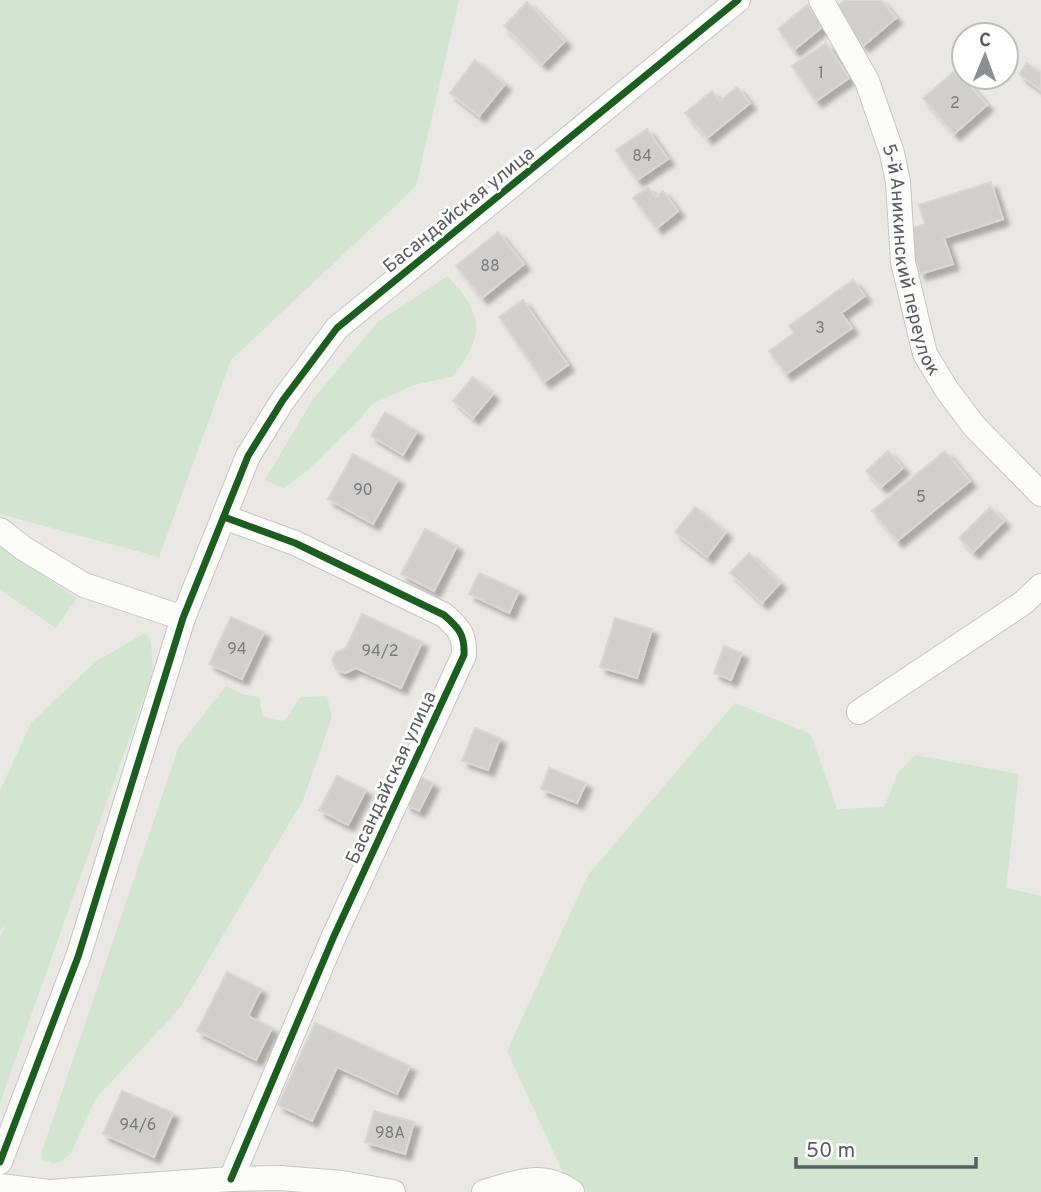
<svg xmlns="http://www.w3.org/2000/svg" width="1041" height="1192" viewBox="0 0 1041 1192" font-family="Overpass,sans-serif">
<defs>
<filter id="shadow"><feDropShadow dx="6" dy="6" stdDeviation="2" flood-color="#0004"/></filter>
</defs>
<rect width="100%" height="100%" fill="#e9e8e4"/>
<path fill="#d3e5d0" d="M0,0h459l-43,186 -185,174 -72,197 -159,-43z
M448,276c36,41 37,56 6,100l-40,9 -42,19 -11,14 -53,52 -24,18 -19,-8 48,-81 65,-77z
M0,547l77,51 -21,30 -56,-38z
M145,633l6,9 2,30 -153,431v-166l6,-11 -6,4v-139l31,-68 64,-61z
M226,686l16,8 17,3 4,20 21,4 17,-24 26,-1 5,21 -29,83 -123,208 -84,90 -25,55 -9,8 -9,2 -12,-4 1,-8 137,-405z
M735,703l76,31 26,75 47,-2 14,-34 17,-18 104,19 -13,114 35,8v296h-469l-65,-141 81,-176z"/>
<path fill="#d0cfcd" stroke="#d8d7d3" stroke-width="2" filter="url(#shadow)" d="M845,0h36l15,18 -33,28 -31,-35z
M527,2l38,39 -23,23 -38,-38z
M807,5l16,21 -29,24 -16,-21z
M826,43l23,35 -33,23 -24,-35z
M475,60l30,24 -26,32 -29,-23z
M1027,63l14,10v17l-22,-16z
M956,70l31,35 -33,29 -31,-36z
M737,87l13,16 -43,35 -22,-25 27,-22 8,10z
M647,129l21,30 -31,21 -21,-30z
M991,182l12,37 -59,19 9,26 -33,10 -14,-44 19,-6 -6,-19z
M648,187l8,10 7,-6 15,20 -21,17 -24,-30z
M498,232l26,32 -42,34 -26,-32z
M853,280l12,16 -24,17 11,15 -66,46 -17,-23 25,-18 -5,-7z
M523,300l45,65 -24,17 -45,-65z
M473,377l20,17 -20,24 -20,-17z
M385,412l32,19 -14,24 -32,-19z
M888,451l15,17 -22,19 -15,-16z
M945,451l25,30 -73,60 -25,-30z
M353,454l45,25 -25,45 -45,-25z
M695,507l31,25 -19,25 -32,-25z
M990,507l14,14 -31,31 -14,-14z
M425,529l32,17 -23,45 -33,-17z
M749,553l31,30 -18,20 -32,-30z
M479,573l40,18 -10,22 -40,-19z
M362,614l60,28 -21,46 -45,-20 -11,5 -9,-4 -4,-9 4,-8 10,-4z
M231,617l33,15 -22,47 -33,-15z
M615,618l37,11 -15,49 -37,-11z
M724,646l18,7 -11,27 -17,-7z
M475,728l25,10 -12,32 -26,-9z
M549,768l37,15 -9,20 -36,-14z
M337,776l29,14 -18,35 -29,-15z
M418,776l15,7 -14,28 -14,-7z
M227,972l34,17 -13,27 24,12 -16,32 -59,-29z
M315,1023l95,43 -13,28 -60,-27 -25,54 -34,-16z
M122,1091l51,22 -19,44 -51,-23z
M374,1111l40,11 -9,32 -40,-12z"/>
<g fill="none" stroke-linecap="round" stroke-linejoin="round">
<defs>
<g id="minor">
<path id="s1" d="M821,0l46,81 25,72 6,29 5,80 22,92 22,36 27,36 67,68"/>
<path d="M224,517l71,26 149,72c15,13 21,20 20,40l-130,281 -103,243"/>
<path d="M0,530l23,18 61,37 99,33"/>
<path d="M859,712l164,-109 18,-17"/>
<path d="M0,1162l78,-205 105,-339 65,-162 35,-56 54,-72 401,-328"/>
<path d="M0,1186l49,6 182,-13 49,-1 62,5 51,9"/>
<path d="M484,1192c32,-9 58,-22 88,0"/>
</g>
</defs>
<use href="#minor" stroke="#c6c6c6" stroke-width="26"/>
<use href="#minor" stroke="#fcfcfb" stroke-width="24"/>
<defs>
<path id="cycleway" d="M224,517l71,26 149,72c15,13 21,20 20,40l-130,281 -103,243
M0,1162l78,-205 105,-339 65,-162 35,-56 54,-72 401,-328"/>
</defs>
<use href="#cycleway" stroke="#fff" stroke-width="11"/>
<use href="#cycleway" stroke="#1b5e20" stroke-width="7"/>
</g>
<g text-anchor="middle" stroke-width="5" stroke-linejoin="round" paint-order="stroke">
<g font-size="16" fill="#797b7d">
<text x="821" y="78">1</text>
<text x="955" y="108">2</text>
<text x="642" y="161">84</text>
<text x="490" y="271">88</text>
<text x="820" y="333">3</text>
<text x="363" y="495">90</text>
<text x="921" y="502">5</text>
<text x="237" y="654">94</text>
<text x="380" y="656">94/2</text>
<text x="138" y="1130">94/6</text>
<text x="390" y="1138">98А</text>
</g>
<g font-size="19" fill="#5a5d61" stroke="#fff">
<text transform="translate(458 209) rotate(-39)" y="7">Басандайская улица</text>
<text dy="7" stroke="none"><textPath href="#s1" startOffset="278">5-й Аникинский переулок</textPath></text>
<text transform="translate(390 777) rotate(-65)" y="7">Басандайская улица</text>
</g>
</g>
<g transform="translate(985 56) rotate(1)"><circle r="33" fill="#ffffff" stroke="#bdbec0" stroke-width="2"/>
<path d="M0-5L12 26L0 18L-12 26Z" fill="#8c8e8f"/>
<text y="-10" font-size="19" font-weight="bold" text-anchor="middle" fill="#5a5d61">С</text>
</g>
<path d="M796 1157v10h180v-10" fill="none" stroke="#5a5d61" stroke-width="3.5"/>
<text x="806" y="1157" font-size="21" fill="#5a5d61" stroke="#ffffff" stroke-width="5" paint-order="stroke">50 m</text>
</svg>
